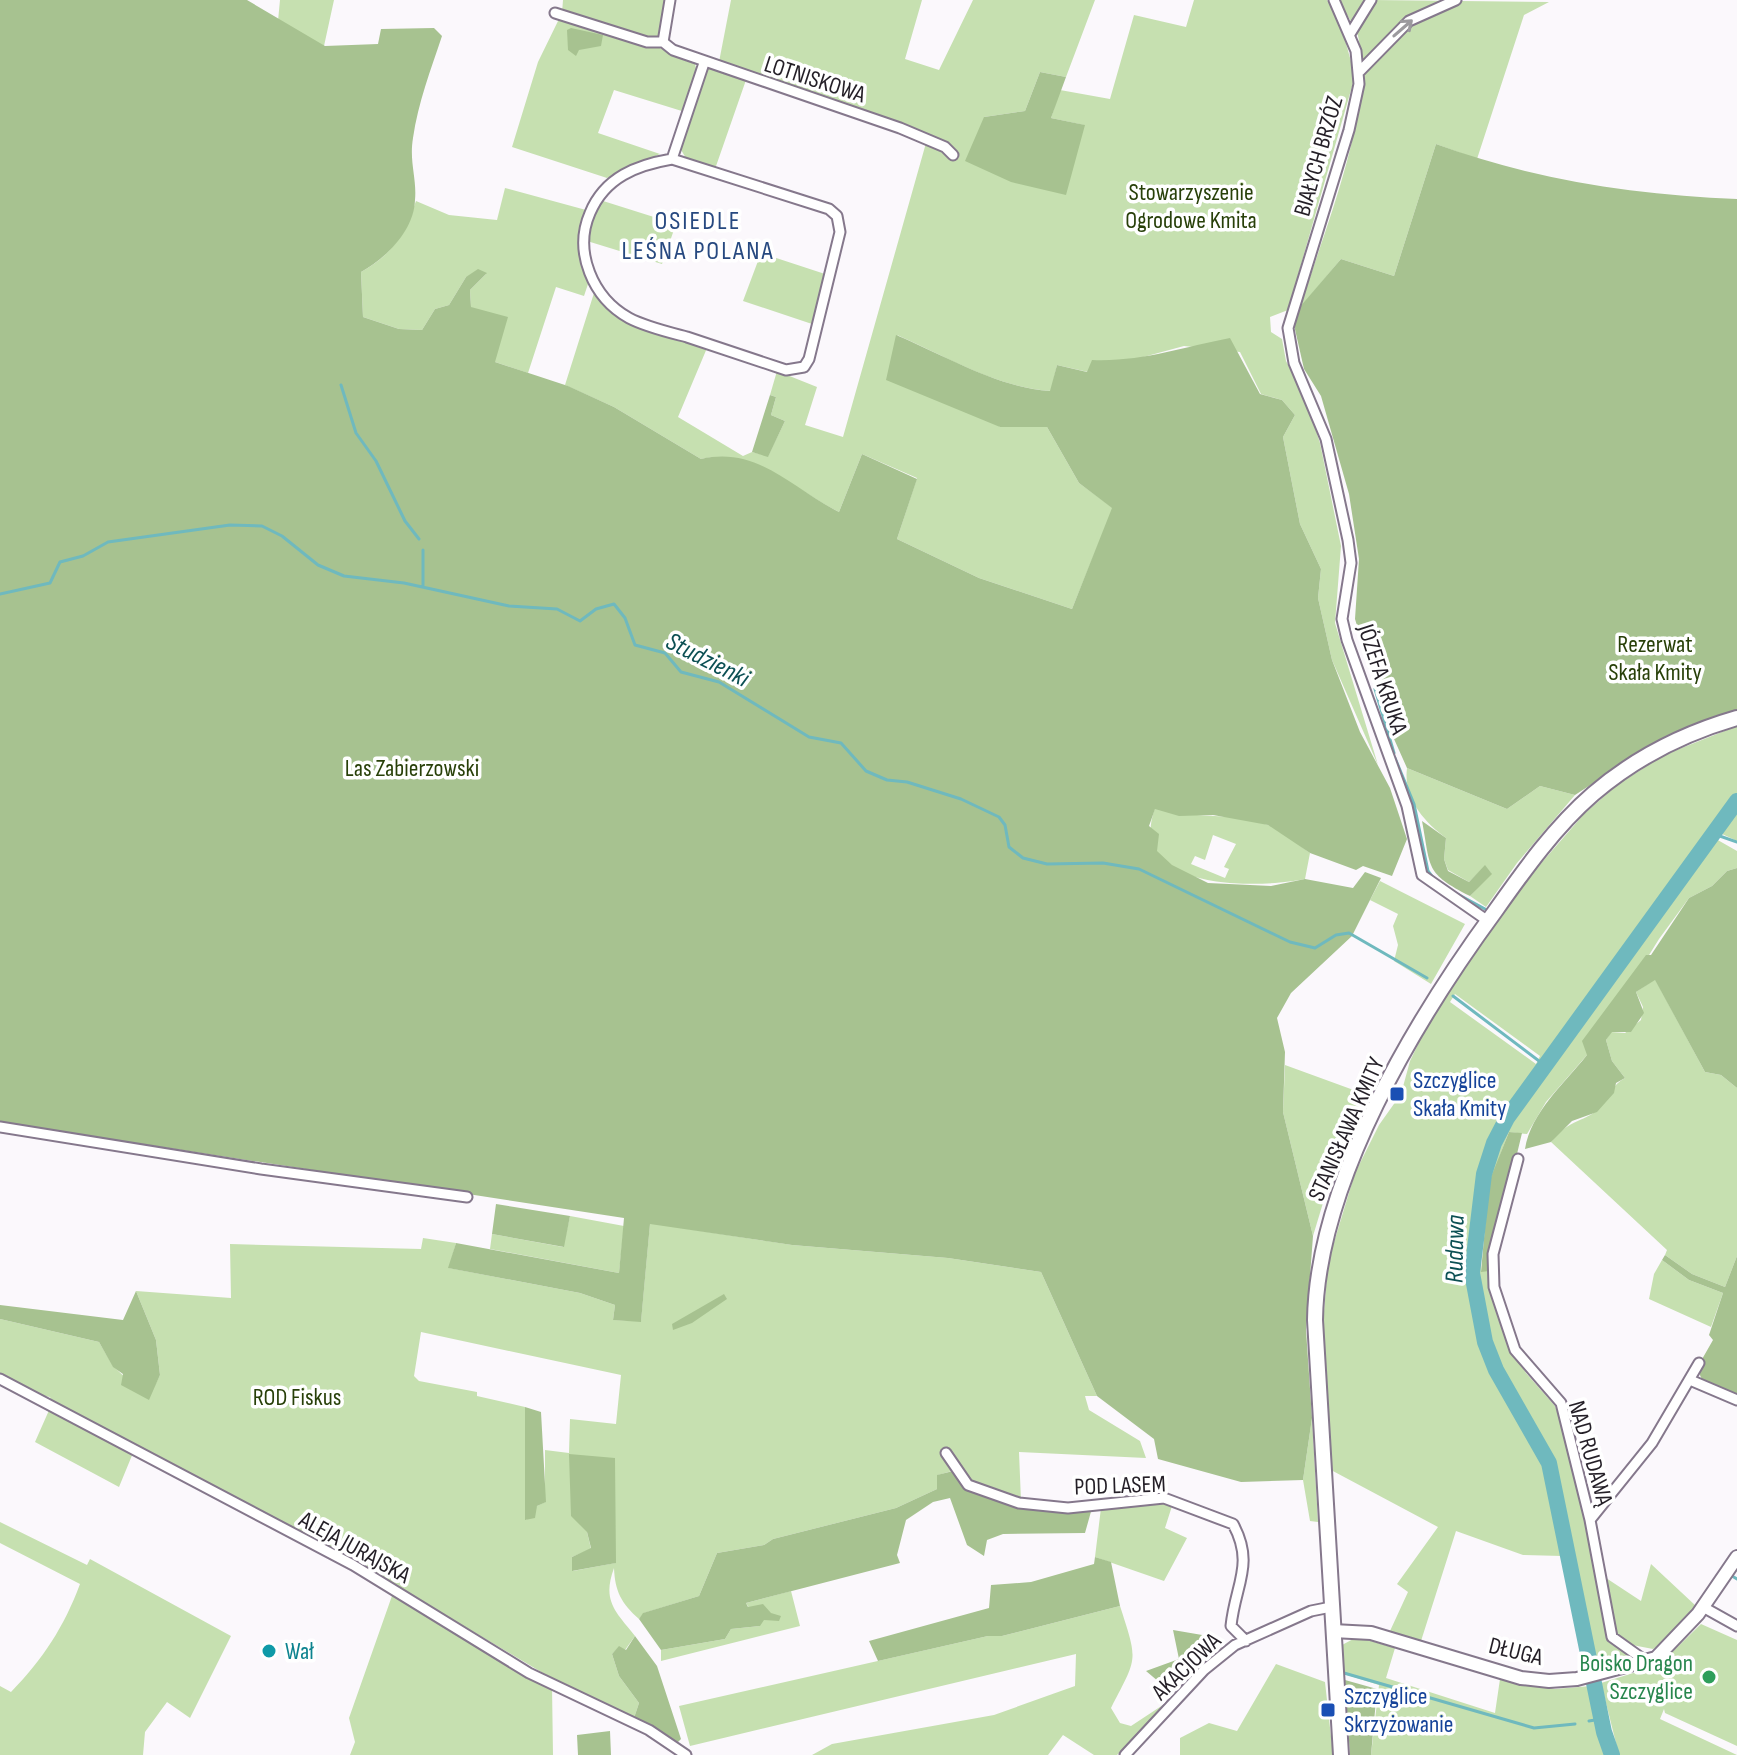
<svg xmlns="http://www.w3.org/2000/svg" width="1737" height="1755" viewBox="0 0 1737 1755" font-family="'Sofia Sans Condensed',sans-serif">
<rect width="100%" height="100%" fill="#fbf8fc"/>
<path fill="#c6e0b0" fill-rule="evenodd" d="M280,0h54l-10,46 -46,-25z
M563,0h104l-6,37 -6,3 -93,-27z
M731,0h191l-17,59 34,11 34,-70h122l-29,77 -26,-5 -15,39 -41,6 100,8 -33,-7 9,-28 50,9 24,-84 52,12 8,-27h133l12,18 16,58 -67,234 -18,7 1,15 11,7 4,22 19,36 15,46 21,103 -6,77 43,142 -46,-105 -14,-62 3,-29 -21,-45 -17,-87 12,-22 -13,-15 -21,-6 -21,-42 -56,-6 -96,26 -31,-7 -6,26c-53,-3 -106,-35 -154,-56l103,92h47l32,56 34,25 -41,101 -93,-31 -82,-39 20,-61 -55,-24 -23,58c-42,-21 -88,-65 -138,-53l-87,-52 -49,-22 29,-92 16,16 97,39 -29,69 65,39 9,-4 16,4 17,-35 -14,-6 5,-18 -6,-2 7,-24 40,16 -12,38 38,12 83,-294 19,8 6,7h8l-6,-8 -234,-88z
M1338,0h28l-14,23z
M1373,0l176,2 -25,13 -47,144 -41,-15 -42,132 -53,-17 -41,49c23,-76 79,-204 56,-280z
M559,19l101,29 35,16 2,9 -12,39 -71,-22 -16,43 62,21 -53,24 -95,-31 26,-85z
M713,68l33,12 -31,89 -28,-9 -7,-12 26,-79z
M505,188l81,22 -7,37 9,37 -4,12 -28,-9 -28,86 -33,-11 -24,-55 -1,-17 16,-16 -20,3 -17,28 -14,4 -13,21 -23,-1 -36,-12 -2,-45c32,-18 43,-37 55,-71l33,14 48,5z
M600,200l76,24 -14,40 -75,-23 4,-22z
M761,253l64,21 -13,50 -69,-23z
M1737,726v115l-15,-7 -6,5 21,12v17l-10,3 -15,15 -23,12 -30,41 -72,116 -41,47 -19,32 -18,-2c-21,52 -27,83 -28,139h8l23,78 14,24 29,33 10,27 47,209 21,15 -1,4 -46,10 -24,-115 -39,-1 -67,-24 -35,110 -31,-10 18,-39 -11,-8 41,-57 -107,-57 -8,-146 5,-62 27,-89 24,-48 22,-31 9,-33 17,-35 18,-31 85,-119 54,-62 33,-29 47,-30zM1455,994l85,62 -4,8 -86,-62z
M1407,768l100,41 33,-23 35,9 -58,68 -31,44 -16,-11 21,-23 -6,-7 -16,16 -21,-12 -4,-11 2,-21c-22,-16 -43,-40 -39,-70z
M1155,808c36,12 76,3 113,17 14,5 29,19 42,28l-5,26c-48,10 -180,12 -150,-71zM1213,835l23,9 -12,23 5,2 -4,9 -34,-14 4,-8 10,4z
M1380,881l85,43 -34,60 -37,-23 4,-16 -5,-19 5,-12 -28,-14z
M1655,979l50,93 16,3 16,13v168l-12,31 -33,-13 -27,-19 2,-5 -116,-108c17,-23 37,-21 48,-34 10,-11 13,-23 26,-30l-13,-17 -6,-21 5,-8 14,1 16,-13 2,-13 -7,-15z
M1285,1065l85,31 -44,97 -13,43 -30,-124z
M570,1216l54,10 -5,47 -129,-24 2,-15 71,13z
M650,1223l142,22 156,13 93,14 56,124h-12l4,14 51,31 6,17 -127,-6 2,49 -45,-15 -17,-17 -21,6 -1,14 -41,19 -123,31 -9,6 -47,8 -18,43 -55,17 -5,6c-18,-16 -24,-28 -25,-51 -12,33 1,43 21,68l-10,14 -6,-3 -7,7 7,22 20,27 -5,15 -71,-33 -155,-92 -41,-27 -24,-22 -5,8 -286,-150 -2,-5 -16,-3 -34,-20v-55l99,23 14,24 35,33 12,-24 -4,-35 -20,-49 95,7 -1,-54 191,5 2,-11 33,5 -7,25 131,25 35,12 -2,15 28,1zM421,1332l200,43 -5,49 -46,-5 -1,34 -24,-3v52l-8,4 -11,14 -1,-113 -48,-11v-4l-58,-11 -5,-5zM615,1458v105l-42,8 -1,-14 19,-8 -4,-17z
M1662,1260l27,20 34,13 -12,34 -62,-28 5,-25z
M50,1408l83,45 -14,34 -84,-45z
M1312,1418l6,104 -8,-1 -7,-41z
M1161,1503l11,3 -7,22 22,10 -23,43 -69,-24 6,-49z
M0,1522l87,43 3,-6 141,77 -41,82 -23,-16 -22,30 -2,23h-143v-69l11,6c32,-33 53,-65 69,-108l-80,-41z
M1651,1564l45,42 -33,36 -10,7 -31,-6 -8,-11 -11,-56 38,25z
M791,1591l9,35 -139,35v-11l64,-11 6,-10 29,-3 -14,-23z
M393,1593l125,78 34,15 1,69h-203l5,-13 -6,-24z
M1120,1606c18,56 18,50 -9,102l9,15 11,3 41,-27 -55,56h-23l-31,-20 -15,20h-236l20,-11 162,-29 81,-29 1,-32 -386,92 -11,-40 309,-70h14z
M1701,1624l36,16v106l-72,-33 -1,-4 -4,10 77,36h-118l-18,-72 58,-18z
M1357,1637l38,11 -9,30 109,35 5,-34 55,10 36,-3 18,69h-238l8,-70 -35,-11 -2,-29z
M1276,1664l49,18 8,73h-153v-17l29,-15 28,8z"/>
<path fill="#a7c290" d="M0,0h247l78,46 53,-2 3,-15 53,-1 8,8c-11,33 -24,67 -29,102 -4,24 4,40 2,62 -1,31 -29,58 -54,72l2,45 36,12 23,1 13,-21 14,-4 17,-28 12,-8 9,4 -17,17 1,17 37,10 -13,45 73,24 46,21 87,52c57,-13 90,29 138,53l23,-58 55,25 -20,60 82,39 93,31 40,-101 -33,-25 -32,-56h-47l-114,-47 10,-45c48,20 102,53 154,56l7,-26 30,7 5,-12c50,2 90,-13 138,-22l30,56 22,6 13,15 -12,22 17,87 21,45 -3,29 14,62 28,72 30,56 17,51 -15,37 -29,-10 -7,4 -46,-17 -42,-28 -55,-10 -34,1 -24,-7 -6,17 10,8 -2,17 15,14 36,18 63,3 34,-7 48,9 12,-16 16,6 -29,58 -61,57 -14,25 8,34 -2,60 30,124 -7,94 6,88 -9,62 -62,2 -83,-23 -4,-20 -57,-43 -56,-124 -93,-14 -156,-13 -142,-21 -9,98 -28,-2 2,-15 -35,-12 -132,-25 8,-25 163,30 5,-55 -624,-96z
M571,28l32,7 -2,11 -22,4 -3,6 -8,-6 -1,-20z
M1040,72l26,5 -15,41 34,7 -19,70 -55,-13 -46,-21 19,-44 41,-6z
M1436,144c95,35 199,51 301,55v513l-78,28 -84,55 -35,-9 -33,23 -100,-41 -21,-47 -31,-102 4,-60 -10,-65 -28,-98 -17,-27 -10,-44 5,-17 42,-49 53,17z
M770,395l6,2 -5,18 14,6 -17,36 -16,-5z
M1422,821l24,17 -2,21 4,12 21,11 16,-17 7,9 -22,22c-45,-23 -39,-27 -48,-75z
M1737,868v220l-16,-13 -16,-3 -50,-92 -19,12 8,21 -13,19h-19l-6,8 6,21 13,17 -9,5 -2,10 -17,19 -25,9 -21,21 -26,7c6,-37 39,-65 62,-94l-5,-14 64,-86h5l38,-57 23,-12 15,-15z
M1509,1132l13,1 -33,138 -8,1 8,-90z
M496,1204l74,12 -6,31 -72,-13z
M1665,1255l27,19 33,13 12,-31v138l-15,-2 -19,-10 -6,-14 16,-28 -4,-5 14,-42 -34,-13 -27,-20z
M136,1291l20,49 4,35 -11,25 -28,-15 2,-11 -10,-7 -14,-25 -99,-23v-14l123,15z
M724,1294l3,5 -35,24 -19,7 -1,-6z
M525,1407l16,5 5,90 -9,4 -2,12 -10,2z
M569,1454l46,4 1,105 -44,8v-14l19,-9 -4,-16 -16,-16z
M953,1471l47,30 92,7 -7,25 -82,1 -16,6 -3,16 -17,-11 -17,-47 -17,4 -27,18 -9,35 3,8 -154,40 2,4 15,-3 8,9 10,3 -2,5 -15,-1 -4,6 -29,3 -6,10 -64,11 -22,-31 4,-6 56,-17 18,-43 47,-8 9,-6 123,-31 41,-19v-14z
M1095,1557l16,5 9,44 -118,30h-14l-110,25 -9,-20 120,-33 2,-23 40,-3 63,-18z
M1173,1630l35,6 9,14 -27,28 -25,9 -19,-16 33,-12z
M635,1636l22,30 24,73 -4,4 -43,-25 5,-15 -20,-27 -7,-22 7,-8 7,4z
M1345,1680l32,9 -6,66h-21z
M610,1731l1,24h-33l-1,-20z"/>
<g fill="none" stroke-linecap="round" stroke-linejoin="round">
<path stroke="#6fb9be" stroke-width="3" d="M341,385l15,48 20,28 29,60 14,18
M423,550v36
M0,594l50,-11 10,-21 23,-6 25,-14 122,-17 32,1 20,10 36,29 26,11 60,7 105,23 48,3 23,12 16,-12 18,-5 11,14 10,27 30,8 16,19 38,10 90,55 32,6 25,28 21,9 20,2 54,17 38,18 6,8 4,22 14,11 24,6 56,-1 36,6 151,73 25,6 21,-13 13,-2 78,45
M1375,689l19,64
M1395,758l19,46 14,67 6,8
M1714,834l23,8
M1450,890l35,19
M1453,996l90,68
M1732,1576l5,3
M1344,1673l190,55 41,-4
M1589,1721l12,-2"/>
<path stroke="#6fb9be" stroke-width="16" d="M1612,1755l-8,-23 -55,-269 -53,-93 -11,-28 -13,-69 12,-99 10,-31 13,-25 230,-317"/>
<defs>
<path id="minor" d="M670,0l-7,42 10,8 227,78 45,19 8,8
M1334,0l22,51 3,33 -10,46 -61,198 6,35 32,76 22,101 3,23 -9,56 5,21 60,166 15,69 66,46
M555,13l92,29h16
M1350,34l21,-34
M1360,71l49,-50 47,-21
M672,159l157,50 8,7 3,16 -31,127 -5,8 -18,3c-33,-11 -66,-22 -99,-33 -19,-5 -41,-10 -58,-19 -36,-20 -56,-66 -39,-105 15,-36 47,-48 82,-54z
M672,159l32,-96
M0,1127l261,42 206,28
M1518,1159l-25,95 1,33 21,63 46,53 29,117 22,117 35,25
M0,1379l353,186 176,108 120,57 37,25
M1690,1380l47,20
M946,1453l22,32 51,18 49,5 96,-10 69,26c22,40 2,61 -2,102l15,15
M1590,1520l62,-77 47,-80
M1703,1607l34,19
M1125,1755l79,-85 31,-25 76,-34 20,-4"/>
<path id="tertiary" d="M1333,1631l38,2 150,45 28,3 28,-2 79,-21 42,-44 39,-57"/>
<path id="secondary" d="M1341,1755l-26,-435c2,-138 101,-301 181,-410 29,-41 59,-83 97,-116 42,-36 92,-61 144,-76"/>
</defs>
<use href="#minor" stroke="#85788c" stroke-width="13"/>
<use href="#tertiary" stroke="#85788c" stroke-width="16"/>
<use href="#secondary" stroke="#85788c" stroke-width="18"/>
<use href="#minor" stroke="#fff" stroke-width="9"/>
<use href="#tertiary" stroke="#fff" stroke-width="12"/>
<use href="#secondary" stroke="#fff" stroke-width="14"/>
</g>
<defs><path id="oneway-shaft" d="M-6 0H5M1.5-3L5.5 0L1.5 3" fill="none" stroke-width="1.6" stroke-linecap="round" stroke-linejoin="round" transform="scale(2)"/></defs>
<use stroke="#9c9a9e" href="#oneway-shaft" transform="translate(1403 28) rotate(-41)"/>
<g fill="#1a4fb4" stroke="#fff" stroke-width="3">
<rect x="1389" y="1086" width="16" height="16" rx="4"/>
<rect x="1320" y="1702" width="16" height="16" rx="4"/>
</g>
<circle fill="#0f9aa8" stroke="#fff" stroke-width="3" cx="269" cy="1651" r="8"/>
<circle fill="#2e9e5b" stroke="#fff" stroke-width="3" cx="1709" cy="1677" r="8"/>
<g text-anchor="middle" stroke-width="7" stroke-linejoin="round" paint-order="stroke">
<g font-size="24" fill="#241f27" stroke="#fff">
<text transform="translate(815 79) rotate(18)" y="8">LOTNISKOWA</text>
<text transform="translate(1318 156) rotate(-74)" y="8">BIAŁYCH BRZÓZ</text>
<text transform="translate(1383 679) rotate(72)" y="8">JÓZEFA KRUKA</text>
<text transform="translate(1346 1129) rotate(-66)" y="8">STANISŁAWA KMITY</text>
<text transform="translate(1591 1453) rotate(74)" y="8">NAD RUDAWĄ</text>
<text transform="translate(1120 1485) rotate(-2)" y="8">POD LASEM</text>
<text transform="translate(355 1547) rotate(29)" y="8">ALEJA JURAJSKA</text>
<text transform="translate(1516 1651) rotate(14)" y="8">DŁUGA</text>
<text transform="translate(1186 1666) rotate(-44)" y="8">AKACJOWA</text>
</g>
<g font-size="24" fill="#284009" stroke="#fff">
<text x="1191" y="200">Stowarzyszenie<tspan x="1191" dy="28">Ogrodowe Kmita</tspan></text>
<text x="1655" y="652">Rezerwat<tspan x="1655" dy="28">Skała Kmity</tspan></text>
<text x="412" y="776">Las Zabierzowski</text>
<text x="297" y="1405">ROD Fiskus</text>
</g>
<g font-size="24" fill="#164399" stroke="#fff" text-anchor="start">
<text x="1413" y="1088">Szczyglice<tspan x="1413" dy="28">Skała Kmity</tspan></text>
<text x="1344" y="1704">Szczyglice<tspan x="1344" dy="28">Skrzyżowanie</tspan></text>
</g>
<g font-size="24" fill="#0d838f" stroke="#fff" text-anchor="start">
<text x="285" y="1659">Wał</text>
</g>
<g font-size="24" fill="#27864d" stroke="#fff" text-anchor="end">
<text x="1693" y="1671">Boisko Dragon<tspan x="1693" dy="28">Szczyglice</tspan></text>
</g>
<g font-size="26" letter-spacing="2" fill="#274980" stroke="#fff">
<text x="698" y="229">OSIEDLE<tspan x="698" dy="30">LEŚNA POLANA</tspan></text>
</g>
<g font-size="26" font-style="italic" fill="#0c5054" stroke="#fff">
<text transform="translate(708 659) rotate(27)" y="9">Studzienki</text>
<text transform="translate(1454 1249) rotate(-89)" y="9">Rudawa</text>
</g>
</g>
</svg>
